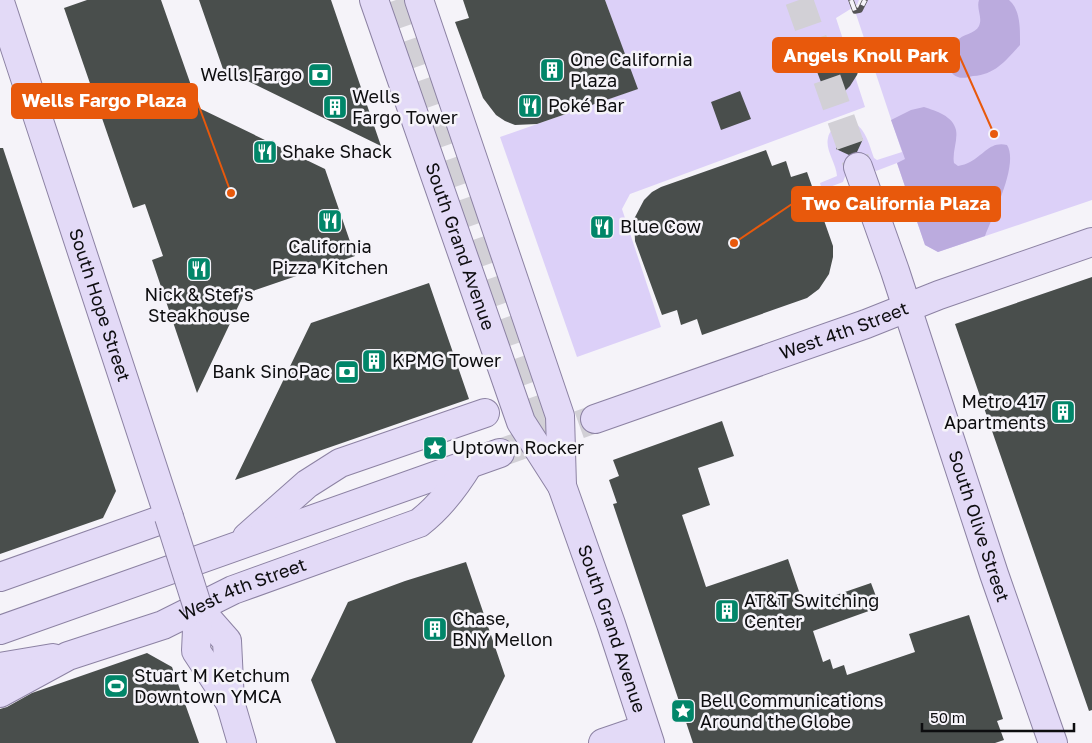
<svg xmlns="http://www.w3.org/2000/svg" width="1092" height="743" viewBox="0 0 1092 743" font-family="'Golos Text',sans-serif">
<rect width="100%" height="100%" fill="#f5f3f9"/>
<path fill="#dcd0f8" d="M605,0h254l-2,5 -21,13 29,89 -235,87 -8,15 39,118 -84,30 -77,-220 137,-48z
M865,0h227v200l-154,52 -13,-7 -28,-82 -21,8 -4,-3 -26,6 -3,8 -21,8 -2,-7 17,-7c-1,-13 -12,-26 -9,-38 1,-7 7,-12 13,-14 21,-10 28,20 33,34l3,2 25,-8 -47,-141 5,-1z"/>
<path fill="#bbabde" d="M979,0h30c12,10 11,30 11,45 -15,16 -24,29 -47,31 -4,1 -11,3 -15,1 -16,-6 -10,-27 -1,-36 5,-7 18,-7 22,-15 4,-9 -3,-17 0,-26z
M924,107c12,4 29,9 32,23 2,11 -4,22 -2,33l4,3c4,-1 9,-2 12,-4 14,-7 20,-21 37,-17 12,19 -14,70 -22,91l-47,16 -13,-7 -28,-82 8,-4 -14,-39 20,-10z"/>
<path fill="#494e4c" d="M87,0h74l38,108 126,61 30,87 -111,38 -47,99 -45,-133 11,-4 -18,-52 -12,4 -69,-200z
M199,0h132l50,146 -158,-77z
M463,0h142l33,89 -101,35 -22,1 -10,-4 -9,-6 -13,-17 -28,-76 14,-4z
M861,41v23l-4,11 -7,11 -20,20 -14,-37 7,-15z
M740,91l11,28 -30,11 -10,-28z
M845,131l18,8 -6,13 -8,3 -13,-6z
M0,148h3l113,343 -13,27 -103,36z
M766,150l6,16 14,-5 5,16 16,-5 26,74v11l-4,17 -10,15 -12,9 -105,37 -5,-16 -16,6 -4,-15 -15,5 -27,-74 -1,-22 10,-19 8,-8 9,-5z
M1092,277v433l-3,1 -134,-387z
M429,283l40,116 -234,81 76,-157z
M722,421l12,35 -36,12 12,37 -28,10 24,72 82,-28 16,47 67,-23 9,24 -67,24 10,31 7,-3 3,10 11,-4 3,10 68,-23 -6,-18 60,-19 34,104 -6,2 7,19 -9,3h-302l-80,-239 4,-1 -8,-23 10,-4 -6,-16z
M466,562l39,114 -33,67h-136l-25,-63 37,-78 57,-21z
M147,653l25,14 27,76h-199v-34l7,-2 25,-14z"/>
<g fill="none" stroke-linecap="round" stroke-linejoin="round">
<path stroke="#d2d0d6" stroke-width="28" stroke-dasharray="28 14" stroke-linecap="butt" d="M396,0l152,437
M799,0l59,167
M500,453l95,-34"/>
<defs>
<g id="major">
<path id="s1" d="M374,0l147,422 41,64 49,138 39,119"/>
<path d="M419,0l141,416 2,70"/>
<path id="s2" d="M0,2l169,515 -169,60"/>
<path id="s3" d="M858,167l37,104 99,303 59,169"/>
<path id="s4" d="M595,419l271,-95 73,-29 153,-53"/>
<path d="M247,537l60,-53 33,-21 145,-50"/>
<path d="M198,608l29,33 3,61 12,41"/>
<path d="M198,608l-2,43 33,50"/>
<path d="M0,630l500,-177"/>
<path d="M0,667l53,-9"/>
<path id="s5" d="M0,693l68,-37 95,-31 70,-35 186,-67c21,-16 36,-36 50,-59"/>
<path d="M603,743l41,-14"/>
</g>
</defs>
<use href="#major" stroke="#8c82a3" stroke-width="30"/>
<use href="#major" stroke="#e3daf7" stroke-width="28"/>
<defs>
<path id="rail" d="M851,0l4,11 5,-1 5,-10"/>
</defs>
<use href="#rail" stroke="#555457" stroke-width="5.5"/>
<use href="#rail" stroke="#f5f3f9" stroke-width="4" stroke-dasharray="11" stroke-linecap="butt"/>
<defs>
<path id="major-bridge" d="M169,517l29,91"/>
</defs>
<use href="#major-bridge" stroke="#8c82a3" stroke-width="30" stroke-linecap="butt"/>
<use href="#major-bridge" stroke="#e3daf7" stroke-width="28"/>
</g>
<defs>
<symbol id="building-square" viewBox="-11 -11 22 22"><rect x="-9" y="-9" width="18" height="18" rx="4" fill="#018669" stroke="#f5f3f9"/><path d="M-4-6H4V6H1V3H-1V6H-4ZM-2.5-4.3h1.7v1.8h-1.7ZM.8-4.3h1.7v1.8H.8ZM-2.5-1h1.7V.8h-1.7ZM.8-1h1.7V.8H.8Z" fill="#fff"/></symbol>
<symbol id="bank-square" viewBox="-11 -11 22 22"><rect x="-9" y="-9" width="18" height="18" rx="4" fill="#018669" stroke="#f5f3f9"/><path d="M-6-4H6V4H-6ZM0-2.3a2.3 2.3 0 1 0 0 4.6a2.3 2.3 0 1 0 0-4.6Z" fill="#fff"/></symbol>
<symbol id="restaurant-square" viewBox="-11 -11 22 22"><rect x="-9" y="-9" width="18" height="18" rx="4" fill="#018669" stroke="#f5f3f9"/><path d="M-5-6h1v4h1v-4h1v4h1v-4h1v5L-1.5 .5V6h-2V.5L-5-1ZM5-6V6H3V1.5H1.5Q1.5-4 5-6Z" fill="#fff"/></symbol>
<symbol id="sight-square" viewBox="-11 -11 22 22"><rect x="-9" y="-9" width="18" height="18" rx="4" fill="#018669" stroke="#f5f3f9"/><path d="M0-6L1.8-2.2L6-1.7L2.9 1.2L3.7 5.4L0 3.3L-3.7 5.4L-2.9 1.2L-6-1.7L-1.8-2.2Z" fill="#fff"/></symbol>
<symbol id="stadium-square" viewBox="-11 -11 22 22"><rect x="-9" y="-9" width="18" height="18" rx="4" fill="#018669" stroke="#f5f3f9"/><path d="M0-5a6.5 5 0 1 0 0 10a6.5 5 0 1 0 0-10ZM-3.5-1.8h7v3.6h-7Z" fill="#fff"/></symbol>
</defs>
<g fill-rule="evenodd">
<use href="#building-square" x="538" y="56" width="28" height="28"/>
<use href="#bank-square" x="306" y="61" width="28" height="28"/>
<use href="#restaurant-square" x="516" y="92" width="28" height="28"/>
<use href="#building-square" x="321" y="93" width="28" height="28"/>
<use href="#restaurant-square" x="251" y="138" width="28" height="28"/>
<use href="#restaurant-square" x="316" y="207" width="28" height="28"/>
<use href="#restaurant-square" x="588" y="213" width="28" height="28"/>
<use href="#restaurant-square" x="185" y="255" width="28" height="28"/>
<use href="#building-square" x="360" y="347" width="28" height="28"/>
<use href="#bank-square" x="333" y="358" width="28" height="28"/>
<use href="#building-square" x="1049" y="398" width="28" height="28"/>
<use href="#sight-square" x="421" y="434" width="28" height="28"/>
<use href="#building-square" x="713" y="597" width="28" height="28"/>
<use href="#building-square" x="421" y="615" width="28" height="28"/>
<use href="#stadium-square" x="102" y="672" width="28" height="28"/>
<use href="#sight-square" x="669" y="697" width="28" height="28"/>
</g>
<g text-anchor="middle" stroke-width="5" stroke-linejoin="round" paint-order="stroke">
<g font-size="18" fill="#0d0d0f" stroke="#f5f3f9" text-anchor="start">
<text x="570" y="66">One California<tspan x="570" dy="21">Plaza</tspan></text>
<text x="302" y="81" text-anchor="end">Wells Fargo</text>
<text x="352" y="103">Wells<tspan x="352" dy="21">Fargo Tower</tspan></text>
<text x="548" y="112">Poké Bar</text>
<text x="282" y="158">Shake Shack</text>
<text x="620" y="233">Blue Cow</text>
<text x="330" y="253" text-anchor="middle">California<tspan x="330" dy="21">Pizza Kitchen</tspan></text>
<text x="199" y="301" text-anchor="middle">Nick &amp; Stef's<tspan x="199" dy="21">Steakhouse</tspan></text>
<text x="392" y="367">KPMG Tower</text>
<text x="330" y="378" text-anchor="end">Bank SinoPac</text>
<text x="1046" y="408" text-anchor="end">Metro 417<tspan x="1046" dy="21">Apartments</tspan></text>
<text x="452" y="454">Uptown Rocker</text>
<text x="744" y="607">AT&amp;T Switching<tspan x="744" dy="21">Center</tspan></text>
<text x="452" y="625">Chase,<tspan x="452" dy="21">BNY Mellon</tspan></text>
<text x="134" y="682">Stuart M Ketchum<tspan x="134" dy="21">Downtown YMCA</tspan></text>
<text x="700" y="707">Bell Communications<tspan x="700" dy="21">Around the Globe</tspan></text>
</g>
<g font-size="18" fill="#0d0d0f" stroke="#f5f3f9">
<text dy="6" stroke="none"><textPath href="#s1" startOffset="261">South Grand Avenue</textPath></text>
<text dy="6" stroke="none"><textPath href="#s2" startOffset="319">South Hope Street</textPath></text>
<text dy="6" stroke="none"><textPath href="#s4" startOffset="264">West 4th Street</textPath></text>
<text dy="6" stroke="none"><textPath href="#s3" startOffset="379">South Olive Street</textPath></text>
<text dy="6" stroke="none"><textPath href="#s5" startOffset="265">West 4th Street</textPath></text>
<text dy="6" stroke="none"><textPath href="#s1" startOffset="674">South Grand Avenue</textPath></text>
</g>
</g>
<path fill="none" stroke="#e8590c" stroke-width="2" d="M994 134L959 55M231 193L197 101M734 243L792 204"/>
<g fill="#e8590c" stroke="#f5f3f9" stroke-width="2">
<circle cx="994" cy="134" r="5"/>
<circle cx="231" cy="193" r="5"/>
<circle cx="734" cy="243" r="5"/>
</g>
<g fill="#e8590c" stroke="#e8590c" stroke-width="2">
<rect x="773" y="38" width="186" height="34" rx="5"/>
<rect x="12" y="84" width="185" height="34" rx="5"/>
<rect x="792" y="187" width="208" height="34" rx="5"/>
</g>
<g font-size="19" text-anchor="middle" font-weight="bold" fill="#fff">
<text x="866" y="62">Angels Knoll Park</text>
<text x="104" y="107">Wells Fargo Plaza</text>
<text x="896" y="210">Two California Plaza</text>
</g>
<path d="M922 723v8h152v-8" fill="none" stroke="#0d0d0f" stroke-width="2.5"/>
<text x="930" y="723" font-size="15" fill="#0d0d0f" stroke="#f5f3f9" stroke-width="4" paint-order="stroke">50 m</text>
</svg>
